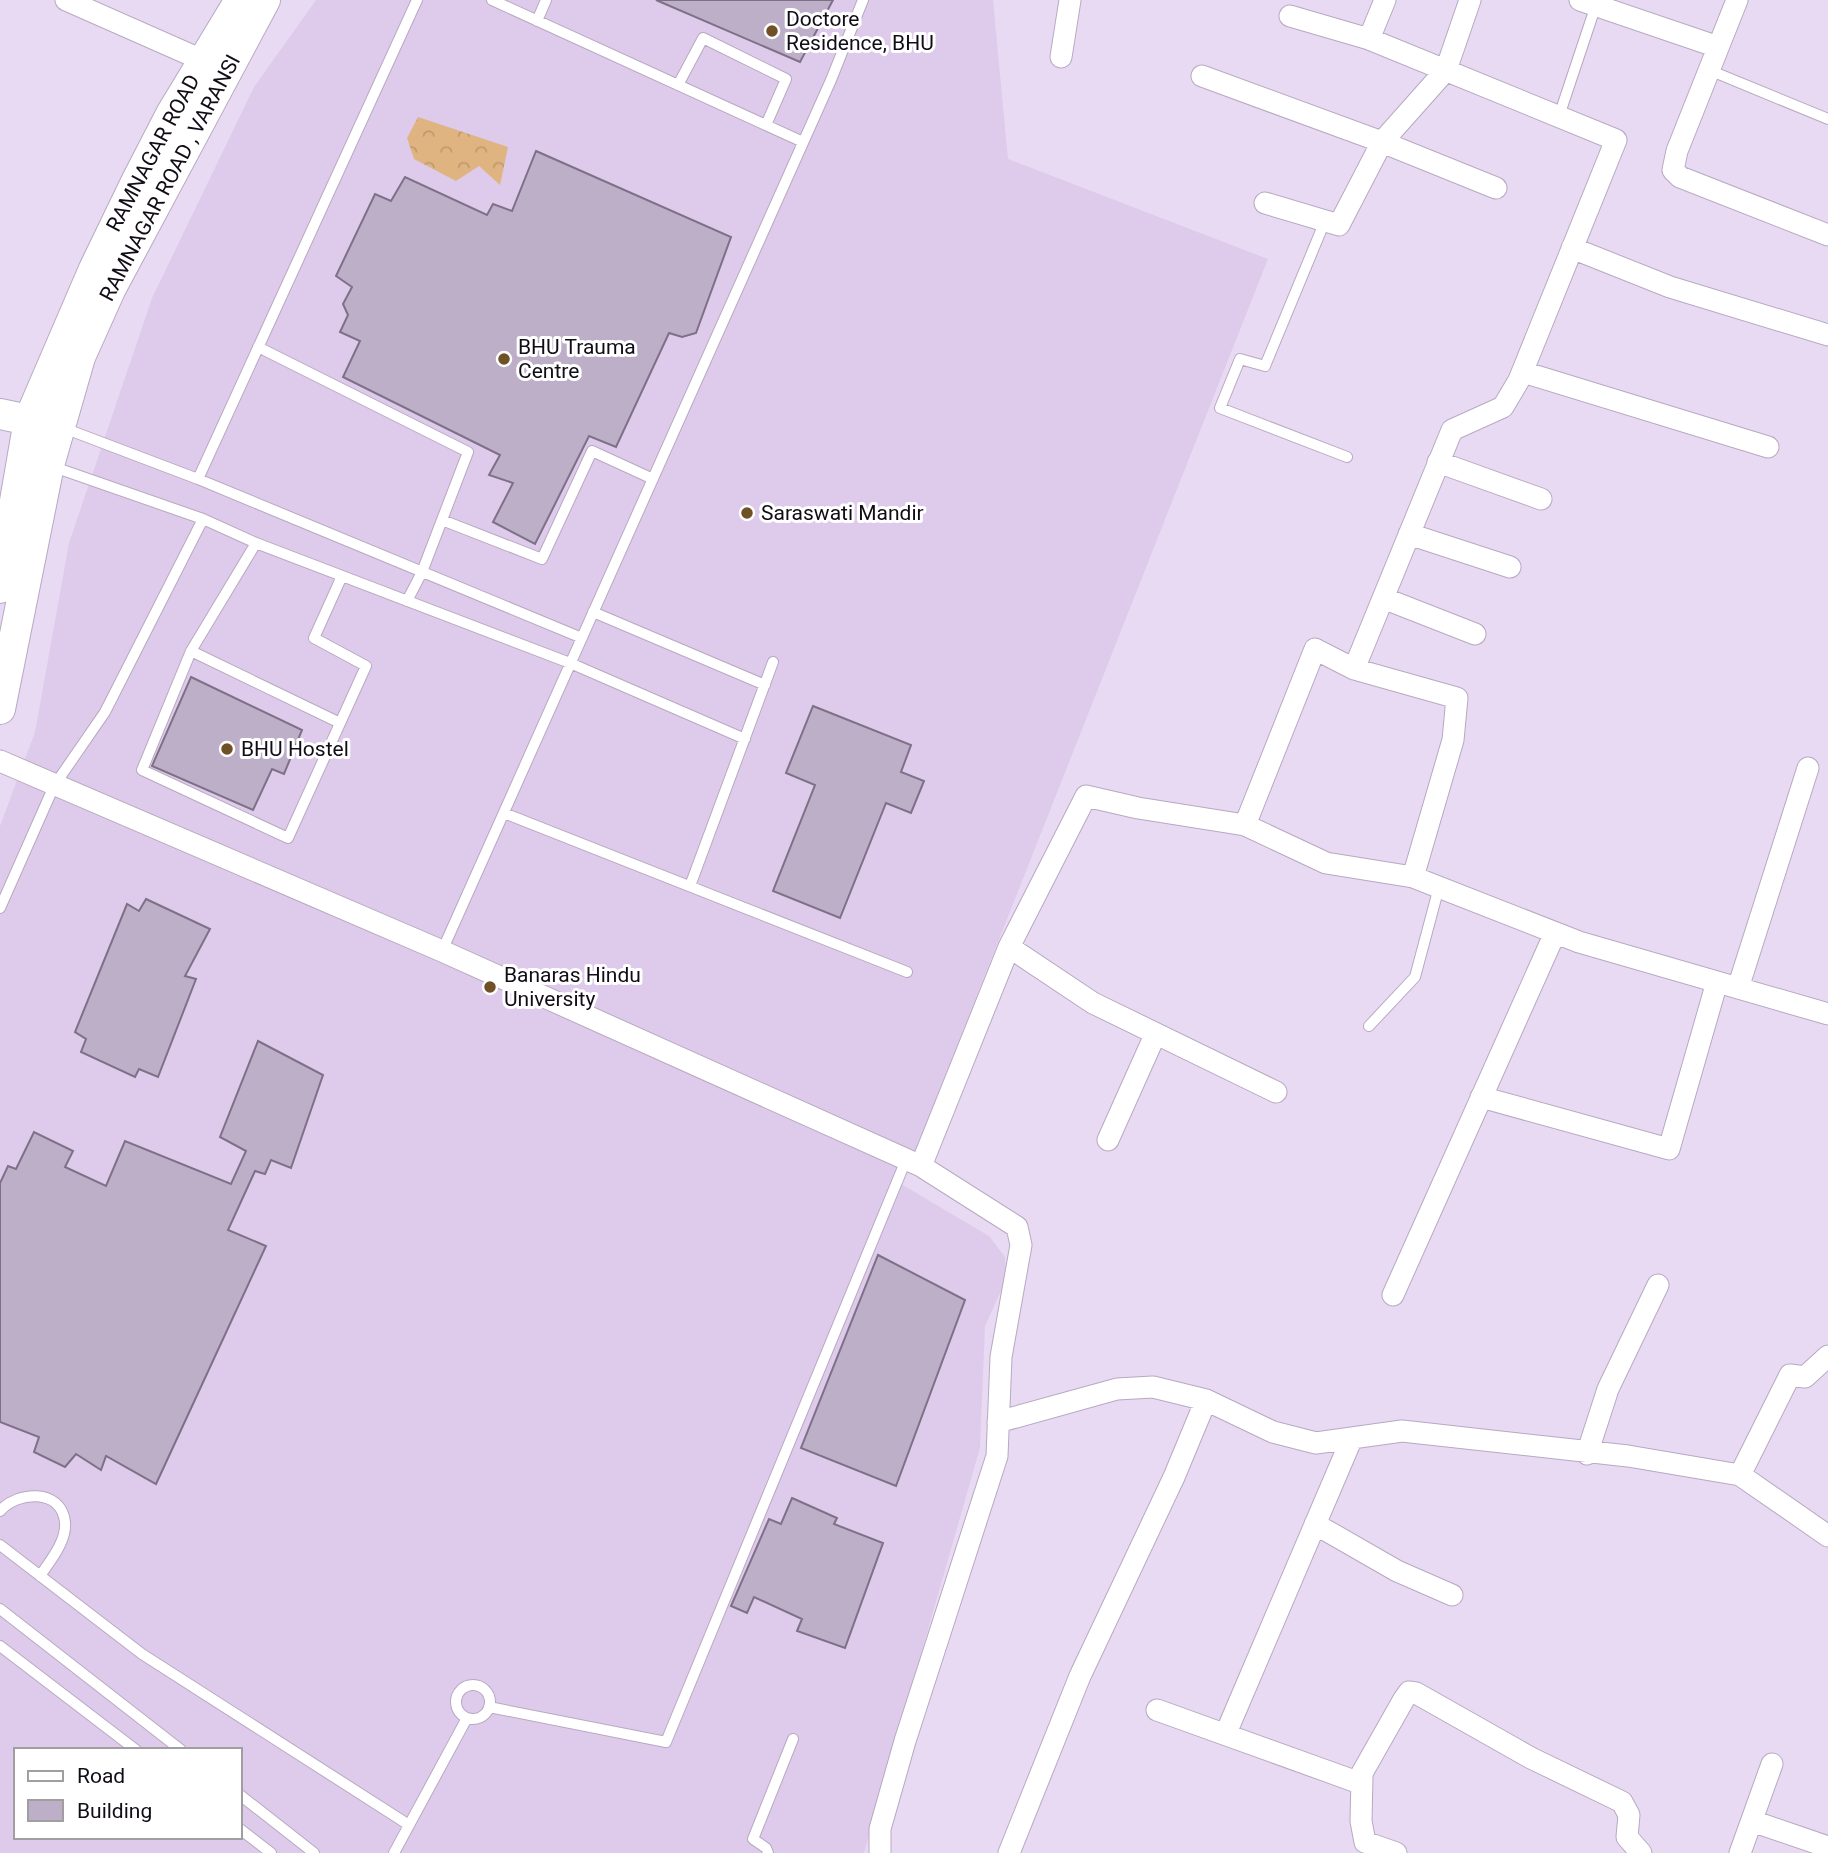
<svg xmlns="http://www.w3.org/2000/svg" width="1828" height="1853" viewBox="0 0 1828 1853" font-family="Roboto,sans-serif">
<defs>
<pattern id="forest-crowns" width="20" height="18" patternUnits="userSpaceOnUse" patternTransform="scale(1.75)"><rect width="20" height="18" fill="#dfb481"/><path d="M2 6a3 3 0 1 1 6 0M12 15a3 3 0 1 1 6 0" fill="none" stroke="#be9a6f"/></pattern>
</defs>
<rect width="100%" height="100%" fill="#e9daf4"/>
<path fill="#decbeb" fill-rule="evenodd" d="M316,0h677l15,159 260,100 -351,888 -21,34 93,55 16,21 1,23 -21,46 -5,122 -116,405h-864v-1027l35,-94 34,-189 83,-245 102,-211zM16,1750h224v87h-224z"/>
<path fill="url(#forest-crowns)" d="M418,117l90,30 -8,38 -21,-19 -23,15 -42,-22 -7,-21z"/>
<path fill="#beafc8" stroke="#7d7087" stroke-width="2" d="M656,0h177l-33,62z
M536,151l195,86 -35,96 -14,4 -13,-4 -53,114 -27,-11 -54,108 -42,-22 20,-39 -24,-8 11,-20 -157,-78 17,-36 -20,-9 8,-17 -5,-11 9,-17 -16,-11 39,-82 16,7 14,-24 82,38 6,-11 19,7z
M191,677l111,53 -18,44 -12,-5 -19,41 -101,-44z
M813,706l98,39 -10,27 23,9 -13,32 -25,-10 -46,115 -67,-27 42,-106 -29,-12z
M146,899l64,30 -25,47 11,3 -38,98 -19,-8 -4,8 -54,-25 5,-13 -11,-7 52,-128 12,7z
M258,1041l65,34 -32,93 -20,-8 -6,14 -10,-3 -27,59 38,16 -110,238 -50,-28 -5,14 -25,-16 -11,13 -31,-15 5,-15 -39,-15v-239l8,-17 8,3 18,-37 39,19 -8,16 41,19 19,-45 106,43 15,-33 -26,-14z
M878,1255l87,45 -69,186 -95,-38z
M792,1498l45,20 -3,6 49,19 -38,105 -48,-17 5,-12 -48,-22 -7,16 -16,-7 38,-87 12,5z"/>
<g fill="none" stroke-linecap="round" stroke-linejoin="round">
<defs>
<path id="lane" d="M492,0l311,142
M537,21l9,-21
M1709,70l119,49
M678,85l25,-47 83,41 -20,46
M1559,116l37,-111
M1325,221l-60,145 -25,-7 -20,49 127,49
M258,347l210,105 -46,120 -15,29
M61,427l137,52 384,159
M51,466l152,53 53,24 314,120 175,76
M198,479l219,-479
M442,520l100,39 50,-108 61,28
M256,543l-65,108 -49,119 146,68 78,-172 -52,-28 28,-62
M593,612l172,73
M191,651l149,72
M504,813l403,159
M690,886l83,-224
M0,908l54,-122 51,-74 98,-193
M442,951l389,-871 32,-80
M1369,1026l46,-49 24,-90
M0,1511c17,-20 61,-23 65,11 2,19 -15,39 -25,54
M0,1545l142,109 267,171
M0,1609l181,141
M0,1646l136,104
M456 1702a17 17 0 1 1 34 0a17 17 0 1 1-34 0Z
M489,1707l177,35 240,-582
M240,1795l74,58
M240,1829l31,24
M394,1853l73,-135
M768,1853l-2,-5 -13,-9 40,-100"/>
<path id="street" d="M66,0l136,60
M1580,0l138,47
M1737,0l-60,151 -4,19 7,7 148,58
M1369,39l16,-39
M1061,57l9,-57
M1202,76l180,66 64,-72 24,-70
M1265,203l74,22 43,-83 114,46
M1572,248l98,39 158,48
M1523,372l245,75
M1438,462l103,37
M1409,534l101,33
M1383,598l92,36
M1354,669l103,29 -4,42 -40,137
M0,761l442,190 479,215 96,61 4,18 -20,112 -4,99 -92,285 -25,88v24
M1245,825l70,-176 39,20 98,-239 51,-23 16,-27 97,-240 -247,-101 -79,-23
M1009,947l84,56 183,89
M1738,988l70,-220
M1481,1097l188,52 48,-167
M1108,1140l47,-105
M921,1166l88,-219 77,-151 52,12 107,17 81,38 87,14 166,65 249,72
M1393,1295l162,-362
M998,1422l119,-33 36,-2 53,13 67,32 43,11 86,-12 226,25 112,19 88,61
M1587,1454l21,-65 50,-104
M1740,1475l50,-100 15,2 23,-21
M1315,1524l82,47 55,24
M1157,1710l200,72 47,-83 5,-7 7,1 115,65 91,44 7,13 -2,22 14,16
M1226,1733l126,-295
M1362,1777l-1,44 4,21 31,11
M1752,1821l76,26
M1009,1853l71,-177 94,-199 32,-77
M1740,1853l32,-89"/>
<path id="secondary" d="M0,414l47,10
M0,588l29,-168 65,-151 43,-89 34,-66 69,-114
M0,709l49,-244 31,-108 30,-67 155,-290"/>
</defs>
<use href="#lane" stroke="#b7a9c1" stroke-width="12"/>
<use href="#street" stroke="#b7a9c1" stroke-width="23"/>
<use href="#secondary" stroke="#b7a9c1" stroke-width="32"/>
<use href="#lane" stroke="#fff" stroke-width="10"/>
<use href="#street" stroke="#fff" stroke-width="21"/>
<use href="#secondary" stroke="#fff" stroke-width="30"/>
</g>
<g fill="#705026" stroke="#fff" stroke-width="2.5">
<circle cx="772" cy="31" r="7"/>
<circle cx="504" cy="359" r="7"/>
<circle cx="747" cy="513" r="7"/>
<circle cx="227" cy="749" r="7"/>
<circle cx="490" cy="987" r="7"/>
</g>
<g text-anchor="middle" stroke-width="6" stroke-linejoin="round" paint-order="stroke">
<g font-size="21" fill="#110c15" stroke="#fff" text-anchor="start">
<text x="786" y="26">Doctore<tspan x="786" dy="24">Residence, BHU</tspan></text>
<text x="518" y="354">BHU Trauma<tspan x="518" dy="24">Centre</tspan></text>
<text x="761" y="520">Saraswati Mandir</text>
<text x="241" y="756">BHU Hostel</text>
<text x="504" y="982">Banaras Hindu<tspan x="504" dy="24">University</tspan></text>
</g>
<g font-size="21" fill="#110c15" stroke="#fff">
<text transform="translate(153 153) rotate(-62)" y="7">RAMNAGAR ROAD</text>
<text transform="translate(170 178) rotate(-62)" y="7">RAMNAGAR ROAD , VARANSI</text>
</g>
</g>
<rect x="14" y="1748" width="228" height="91" fill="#ffffff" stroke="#a09ea1" stroke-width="2"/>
<rect x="28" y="1771" width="35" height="10" fill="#ffffff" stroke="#a09ea1" stroke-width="2"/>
<text x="77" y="1783" font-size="21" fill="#110c15">Road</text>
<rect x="28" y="1800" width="35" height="21" fill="#beafc8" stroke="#a09ea1" stroke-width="2"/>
<text x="77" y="1818" font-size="21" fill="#110c15">Building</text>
</svg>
